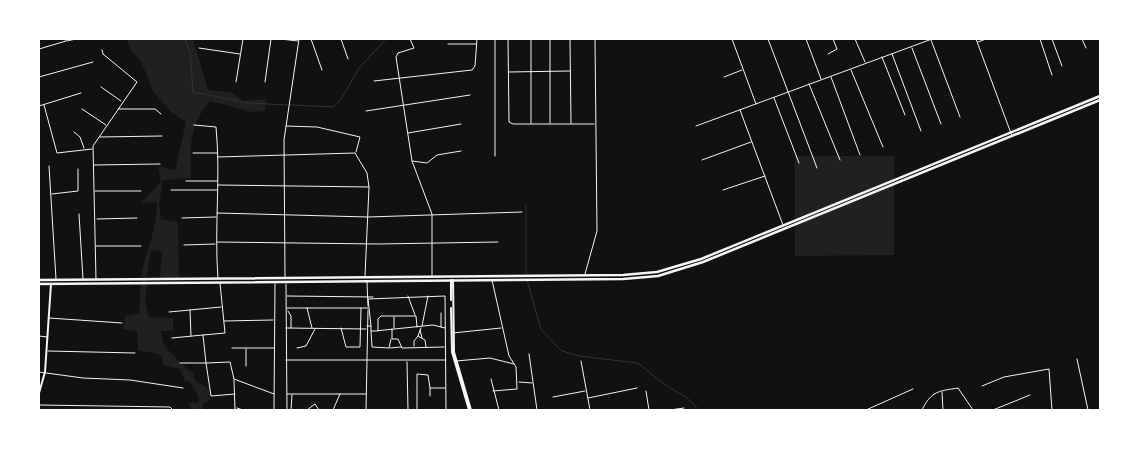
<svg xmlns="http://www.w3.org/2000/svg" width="1139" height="449" viewBox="0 0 1139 449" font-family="'Source Sans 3',sans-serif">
<rect width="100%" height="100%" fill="#111"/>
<path fill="#202020" d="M126,39h67l15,51 23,2 12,9 23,-2 -1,12 -13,1 -42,-11c-22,26 -19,44 -19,77l-28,2 -4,25 2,14 17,3 1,56h-19l2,-27 -11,-1 -4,27h-6c5,-26 16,-48 16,-75l-16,1 20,-21 -3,-16 17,5 11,-49 -16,-11 -17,-20 -12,-30 -9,-9z
M795,156h99v99l-99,1z
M141,279h7l-3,21 4,17 24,1v13h-12c1,4 1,9 3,13 1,4 24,26 29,29l1,6 15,11 1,11 -7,2v7h-12l-2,-8 10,1 -1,-8 -9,-14h-4l-5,-12 -16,-4 -3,-10 -23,-5 -1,-19 -14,-2 2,-13 14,-3z"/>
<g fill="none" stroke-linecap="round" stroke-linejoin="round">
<path stroke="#333" stroke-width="1" d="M185,39l5,13 3,40 56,11 38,2
M290,105l43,2 7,-6 19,-33 27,-29
M526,276v-71
M527,280l14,49 19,21 18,6 60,7 26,21 23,14 12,12"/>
<path stroke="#f5f5f5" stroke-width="1" d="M280,39l18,2
M311,39l11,31
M341,39l7,20
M410,39l4,9 -16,5 -2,4 16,104 20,53v61
M508,39l1,83 4,2h81
M570,39l1,84
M732,39l24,65
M768,39l49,129
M806,39l15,40
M855,39l10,23
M976,39l36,97
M1040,39l12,36
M1052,39l10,27
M1082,39l4,9
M931,40l29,77
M67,41l9,-2
M978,42l8,-3
M448,44h28
M199,48l41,6
M912,48l29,76
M39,49l27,-8v-2
M828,54l9,-5 -4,-10
M892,54l29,77
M882,57l23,58
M851,70l32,77
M509,72l61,-1
M39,77l54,-15
M724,77l18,-7
M831,77l29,78
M374,81l98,-11 3,-4 2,-27
M236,82l7,-43
M265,82l6,-43
M809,84l31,76
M101,87l20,14
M774,98l25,65
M44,105l13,48 35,-4
M39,106l42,-13
M82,109l24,16
M118,109h37l6,5
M740,110l43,115
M366,111l104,-16
M531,123v-84
M550,123v-84
M194,125l22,2c5,50 -2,101 2,152
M286,126l31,1 43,10 -4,15
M696,126l236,-87
M74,132l6,5 4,11
M408,133l53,-9
M100,137l62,-1
M193,153h24
M495,156v-117
M218,157l137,-4 12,20 2,14 -4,89
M702,160l49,-18
M412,161l15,2 10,-8 24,-4
M94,165l66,-1
M49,166l7,113
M186,181h31
M218,185l151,2
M171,190h46
M723,190l42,-14
M95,191h46
M52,194l26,-3v-22
M217,213l151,4 154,-5
M79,214l4,65
M182,218l34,-1
M97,219l40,-1
M217,242l161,2 120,-2
M184,245l31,-1
M96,246h45
M585,274l12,-43 -2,-192
M285,277l-1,-137 15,-101
M96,279l-3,-133 44,-64 -34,-28 -1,-4
M492,280l17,76 7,11 1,22 -24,2
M367,282l1,24
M220,283l5,50 -22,2 3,28 24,-1 4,17 40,15
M286,284l1,126
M287,296l86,1
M408,296l7,19
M287,308h81
M307,308l5,20
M190,310l1,26
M288,311l3,5v12
M169,312l52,-5
M441,313v14
M394,317v11
M49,318l73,5
M224,321l49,-1
M367,326h4v5h4l58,-6 12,3
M371,326l-3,-27 77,-3 1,114
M422,326l6,-30
M286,328l80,1
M341,328l5,19h14l1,-39
M421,328l-3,8 7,4 1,7
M392,329v10h6l4,9 42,-1
M420,330l2,8
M371,331l1,16 17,1 2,-9
M378,331v-12l3,-3h35l1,11
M453,333l48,-5
M39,336l8,1
M172,338l31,-3
M414,346v-5l4,-5
M232,348h42
M297,348l9,-2 9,-17
M390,348l11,-1
M246,349v17
M48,351l87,2
M529,354l8,56
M1077,359l11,51
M286,360h160
M456,361l34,-3 24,6
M581,361l9,49
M407,362l1,48
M180,363h26l5,33 24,-2
M39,372l44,6 47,2 53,8
M491,379l8,31
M234,380l1,30
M519,382l13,1
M982,386l22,-9 45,-8 3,41
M646,391l3,19
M942,392l1,18
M287,394h79
M430,396v-8h15
M553,397l32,-6
M588,398l49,-10
M39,405l131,2 3,3
M237,408l6,2
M274,410l1,-126
M291,410l1,-15
M307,410l8,-6 4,6
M333,410l7,-16
M366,410l2,-100
M417,410v-36l11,1 2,13
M670,410l14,-2
M866,410l47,-21
M922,410c9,-19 17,-19 36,-22l15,22
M993,410l37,-15"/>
<path stroke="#f5f5f5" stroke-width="2" d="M453,280l1,72 17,58
M451,300v-20
M451,308l1,44 17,58
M39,393l6,-21 6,-88"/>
<path stroke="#f5f5f5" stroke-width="2.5" d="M39,280l584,-5 34,-3 44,-13 399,-163
M39,284l584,-5 35,-3 45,-14 397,-162"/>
</g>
<rect width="1139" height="449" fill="none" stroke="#ffffff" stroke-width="80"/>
</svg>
